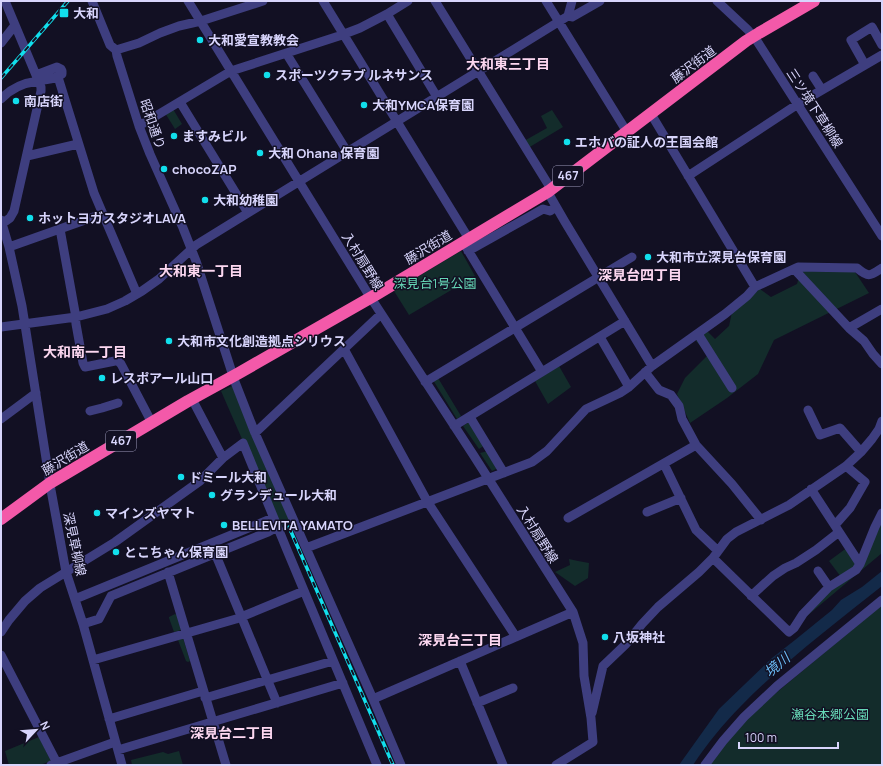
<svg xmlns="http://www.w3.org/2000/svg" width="883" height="766" viewBox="0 0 883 766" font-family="Manrope,'Noto Sans JP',sans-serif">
<rect width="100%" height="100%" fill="#121023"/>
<path fill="#132c2b" d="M173,109l9,15 -7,5 -10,-16z
M552,110l11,17 -35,21 -4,-7 23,-13 -6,-12z
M461,251l14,25 -66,39 -15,-24z
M801,270l54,2 14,21 -95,47 -16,34 -31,24 -37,25 -13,-29 8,-16 23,-23 -12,-14 11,-10 8,8 14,-13 3,-14 28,-23 11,8 26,-13z
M559,366l12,21 -23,17 -13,-23z
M438,378l23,38 -4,3 -24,-39z
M232,386l59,136 -12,5 -17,-47 -18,-41h-2l-21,-48z
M469,422l16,23 -6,4 -16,-23z
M488,451l10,17 -6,3 -12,-18z
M882,523v30l-81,68 30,-34 24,-14z
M848,547l10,14 -4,8 -13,8 -12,-16z
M569,559l9,2 11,2 -1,15 -13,8 -20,-14 15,-7z
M882,605v160h-173l33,-42 34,-30z
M175,614l2,1 4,15 -7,2 -5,-14v-1z
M183,638l7,23 -2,1 -2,-1 -8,-21z
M39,737l12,24 -11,4h-31l-4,-14z
M179,751l4,14h-51l-1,-5 32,-8 5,2z"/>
<path fill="#132a49" d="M882,571v15c-48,38 -98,76 -141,120 -18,18 -34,38 -48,59h-14l40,-56 53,-51 23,-18 37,-30 9,-10 21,-13z"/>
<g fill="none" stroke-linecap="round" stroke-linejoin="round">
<path stroke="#3e3e7f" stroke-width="9" d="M92,1l18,44 6,5
M188,1l179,291 107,164 99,156 10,31 1,33 7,42 2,24 -37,23
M323,1l146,238
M435,1l113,183 2,12 15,26 87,144
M546,1l81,131
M717,1l31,29 9,11 125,195
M387,14l50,83
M568,16l4,1 28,-16
M1,43l14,-18
M116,50l1,6 22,70 11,28 33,74 13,33 39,121 20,51 118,266 28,66
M116,50l23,-7 21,-10 19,-7 22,-5 62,-20
M286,53l62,100
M865,65l-14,-25 21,-13 10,18
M813,76l9,14
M58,77l36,116 43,101
M1,99c10,-11 22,-16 37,-18 8,-2 17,-1 24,-7v-3l-1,-2 -4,-2 -21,8
M180,102l68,111
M651,114l104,173
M139,126l92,-55 108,-35 21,-8 27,-14 21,-13
M27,156l51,-12
M688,176l110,-72 84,-49
M1,220l8,27 13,59 29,184 15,82 17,52 39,141
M3,223l7,-5 4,-7 27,-120v-4l-36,-86
M60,229l15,83 1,12 7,39 2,4 30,-6h3l3,3 31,59
M463,242l79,130
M9,247l93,-33
M468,251l75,-42 7,2 6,-4
M794,269l55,59
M882,309l-33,19 15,13 9,13 9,10
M1,327l75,-10 31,-8 18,-8 17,-10 17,-12 37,-34 372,-229 4,-15
M698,334l34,54
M600,337l29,50
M344,349l83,152 89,136
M645,372l14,18 12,5 8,11 3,13 14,26 36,39 29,36
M425,382l207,-125
M192,399l31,59
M808,410l12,25 20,-7 21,24
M90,411l12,-3 16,-5
M470,417l34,56
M1,419l35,-26
M454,426l171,-105
M255,433l126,-119
M664,464l32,66 22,21
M811,489l49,75
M647,512l34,-14
M568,518l128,-73
M835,525l15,-17 15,-26 -19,-16
M306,548l226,-86 15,-11 39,-42 34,-16 9,-6 23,-21 73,-52 22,-18 8,-9 43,-20 59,1c12,10 13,8 25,0
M215,553l62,150
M713,558l76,74 5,-4 9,-14 26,-27 27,-17 4,-6 15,-37 7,-14
M818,571l11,16
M168,572l58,193
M751,596l22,-20 12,-8 11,-5 20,-13 23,-18
M75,599l198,-81
M83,624l16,-5 12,-23 157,-64 9,-5
M1,632l8,-12 16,-19 15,-13 75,-46 85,-61 23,-23 20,-15 44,107 90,215
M1,655l57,110
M93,660l143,-41 68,-28
M460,661l43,104
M205,698l128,-37
M373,699l200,-87
M477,703l36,-15
M592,713l11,-47 23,-22 16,-20 16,-17 41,-35 14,-14 14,-19 9,-7 53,-27 57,-39 15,-14 11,-13 7,-10 3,-8
M109,719l94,-28
M118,750l225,-67
M51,765l64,-23
M705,765l18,-24 21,-24 33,-31 105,-86"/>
<path stroke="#f359a9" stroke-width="12" d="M1,519l49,-36 138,-82 51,-28 138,-79 172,-103 197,-150 13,-8 55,-32"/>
<defs>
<path id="rail" d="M1,78l67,-77
M289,527l104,238"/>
</defs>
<use href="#rail" stroke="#11dfec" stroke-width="3.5"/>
<use href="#rail" stroke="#121023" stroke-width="2" stroke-dasharray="6" stroke-linecap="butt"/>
</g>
<g fill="#11dfec" stroke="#121023" stroke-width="1.5">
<rect x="59" y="8" width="10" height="10" rx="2"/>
<circle cx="200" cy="40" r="4"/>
<circle cx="267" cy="75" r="4"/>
<circle cx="16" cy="101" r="4"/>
<circle cx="364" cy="105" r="4"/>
<circle cx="174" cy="136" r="4"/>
<circle cx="567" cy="142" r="4"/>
<circle cx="260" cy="153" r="4"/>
<circle cx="164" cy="169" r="4"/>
<circle cx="205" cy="200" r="4"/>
<circle cx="30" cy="218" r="4"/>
<circle cx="648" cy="257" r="4"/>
<circle cx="169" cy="341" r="4"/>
<circle cx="102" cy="378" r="4"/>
<circle cx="181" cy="477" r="4"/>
<circle cx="212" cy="495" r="4"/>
<circle cx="97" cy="513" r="4"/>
<circle cx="224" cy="525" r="4"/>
<circle cx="116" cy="552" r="4"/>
<circle cx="605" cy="637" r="4"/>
</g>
<g text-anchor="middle" stroke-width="3" stroke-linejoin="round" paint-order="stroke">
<g fill="#121023" stroke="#9d9abb" stroke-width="1">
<rect x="553" y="166" width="30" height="20" rx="3"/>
<rect x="106" y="431" width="30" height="20" rx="3"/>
</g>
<g font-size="12" font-weight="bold" fill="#d8d5fc">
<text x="568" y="180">467</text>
<text x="121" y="445">467</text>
</g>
<g font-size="13" font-weight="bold" fill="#d8d5fc" stroke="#121023" text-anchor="start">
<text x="73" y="18">大和</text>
<text x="208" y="45">大和愛宣教教会</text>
<text x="275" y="80">スポーツクラブ ルネサンス</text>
<text x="24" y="106">南店街</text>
<text x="372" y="110">大和YMCA保育園</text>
<text x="182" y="141">ますみビル</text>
<text x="575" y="147">エホバの証人の王国会館</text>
<text x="268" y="158">大和 Ohana 保育園</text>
<text x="172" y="174">chocoZAP</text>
<text x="213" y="205">大和幼稚園</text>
<text x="38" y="223">ホットヨガスタジオLAVA</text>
<text x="656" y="262">大和市立深見台保育園</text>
<text x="177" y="346">大和市文化創造拠点シリウス</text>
<text x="110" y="383">レスポアール山口</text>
<text x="189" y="482">ドミール大和</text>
<text x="220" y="500">グランデュール大和</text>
<text x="105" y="518">マインズヤマト</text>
<text x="232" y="530">BELLEVITA YAMATO</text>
<text x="124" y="557">とこちゃん保育園</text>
<text x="613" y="642">八坂神社</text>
</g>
<g font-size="13" fill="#d8d5fc" stroke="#121023">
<text transform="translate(693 64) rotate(-37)" y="5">藤沢街道</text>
<text transform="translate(815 108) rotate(57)" y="5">三ツ境下草柳線</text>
<text transform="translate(153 124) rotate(71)" y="5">昭和通り</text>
<text transform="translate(428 247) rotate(-31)" y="5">藤沢街道</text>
<text transform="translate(363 261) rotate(58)" y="5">入村扇野線</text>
<text transform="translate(65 458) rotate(-31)" y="5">藤沢街道</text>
<text transform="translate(538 534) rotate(58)" y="5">入村扇野線</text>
<text transform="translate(75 544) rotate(78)" y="5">深見草柳線</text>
</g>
<g font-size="13" fill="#66d7b6" stroke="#121023">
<text x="435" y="288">深見台1号公園</text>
<text x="830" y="719">瀬谷本郷公園</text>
</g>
<g font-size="14" font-weight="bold" fill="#fcd7f0" stroke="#121023">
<text x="508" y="69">大和東三丁目</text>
<text x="201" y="276">大和東一丁目</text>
<text x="640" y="280">深見台四丁目</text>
<text x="85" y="357">大和南一丁目</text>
<text x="460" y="645">深見台三丁目</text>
<text x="232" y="738">深見台二丁目</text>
</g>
<g font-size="14" font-style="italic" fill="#6abaf4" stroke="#121023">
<text transform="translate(777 665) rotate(-40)" y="5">境川</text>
</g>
</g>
<rect width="883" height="766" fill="none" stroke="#d8d5fc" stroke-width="4"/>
<g transform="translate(36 730) rotate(64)" stroke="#121023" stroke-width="3" paint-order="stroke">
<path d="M0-3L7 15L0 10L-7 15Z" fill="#d8d5fc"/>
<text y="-6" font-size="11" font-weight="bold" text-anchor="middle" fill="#d8d5fc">N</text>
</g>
<path d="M739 742v6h99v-6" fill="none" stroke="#d8d5fc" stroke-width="2"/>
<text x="745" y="742" font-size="12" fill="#d8d5fc" stroke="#121023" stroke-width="3" paint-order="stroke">100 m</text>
</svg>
